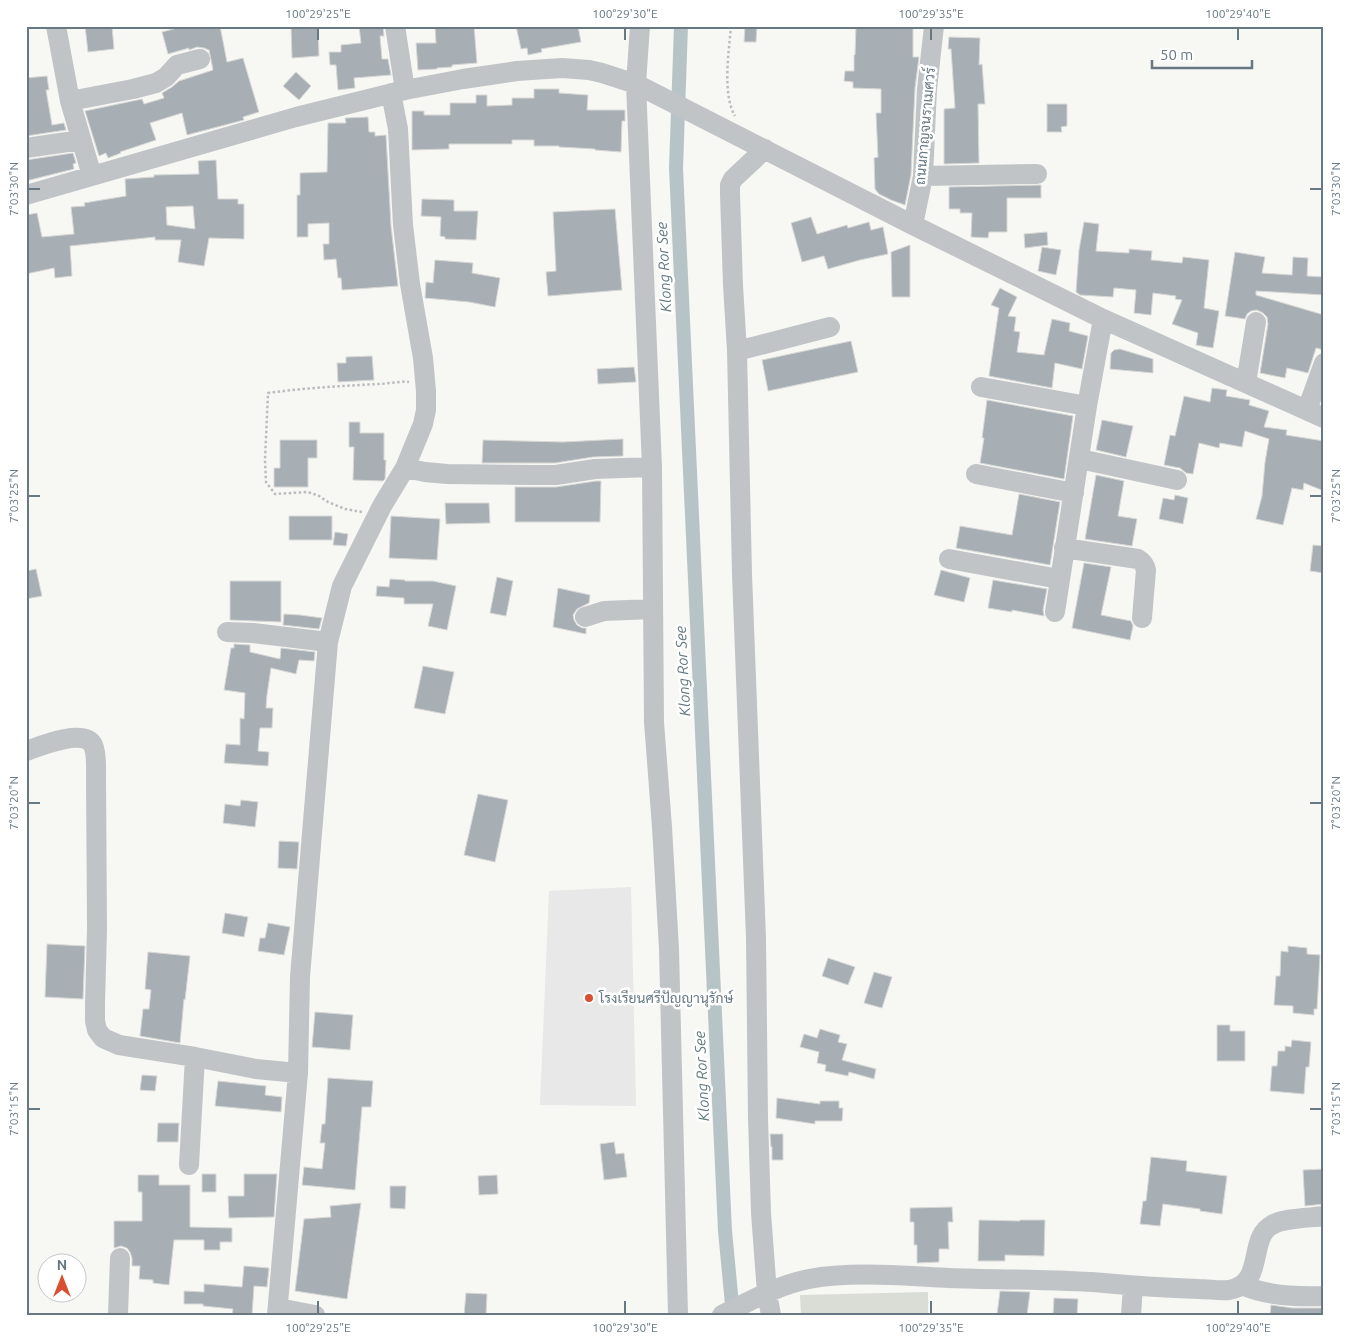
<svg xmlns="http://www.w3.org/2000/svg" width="1350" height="1341" viewBox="0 0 1350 1341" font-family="Ubuntu,Sarabun,sans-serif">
<rect width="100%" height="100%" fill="#f7f7f4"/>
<path fill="#e7e8e7" d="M631,887l5,219 -96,-1 9,-214z"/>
<path fill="#d9ddd5" d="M928,1292v23h-127l-1,-20z"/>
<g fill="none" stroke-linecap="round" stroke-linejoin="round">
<path stroke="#b7c4c7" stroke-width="14" d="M681,26l-5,142 49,1063 8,84"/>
</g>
<path fill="#a7afb4" stroke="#d8d8d6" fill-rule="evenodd" d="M85,26h27l2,23 -26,3z
M185,26h35l7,36 16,-4 16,54 -16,5 1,3 -57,15 -5,-22 -32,10 6,17 -36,12 1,1 -13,5 -2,-5 -7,3 -14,-45 57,-12 2,5 20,-6 -2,-5 10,-6 7,-6 34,-11 -4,-20 -5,-2 -7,-1 -8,3v-2l-21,6 -6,-22z
M291,26h27l1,30 -27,2z
M359,26h24l1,10h-4l2,23h6l3,16 -37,3 1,10 -17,2 -2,-25h-6l-1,-13h12v-7l20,-2z
M435,26h39l3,37 -25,2v2l-15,1v1l-19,1 -2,-27h20z
M516,26h62l3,16 -40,7 1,3 -14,3 -1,-7 -6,1z
M745,26h12l-1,16h-12z
M856,26h57v31h6l-4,31 -4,87 -6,30 -14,-5 -12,-6 -4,-5 -1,-31 4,-1 -2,-44h5v-24l-28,-1v-6l-9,-1 1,-10h9v-16h1z
M949,37l31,1 -1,27 3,-1 3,40h-7l1,59 -35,1v-55l11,-1 -4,-59h-3z
M296,72l15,14 -12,14 -16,-14z
M47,76l2,14h-3l6,35 12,-2 2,7 -40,6v-58z
M534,89h25v4l29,2 -1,15h38v11h-3l-1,31 -26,-2v-1l-36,-2v-1h-25v-6h-22v4h-63v5l-37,1v-39h12v4h26v-12h26v-8h11v11l25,-1v-7h22z
M1047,104h20v22l-6,1 1,5h-15z
M368,117l1,15h6v4l11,-1 5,91 7,60 -56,4 -1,-12h-3l-2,-19 -12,1 -1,-16h6v-21l-21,1v13h-11v-42h3v-22l27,-1 1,-49h18l-1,-5z
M73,153l3,10 -3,1 1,5 -48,12v-21z
M216,160l2,39h20v5h6v35l-35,-1 -5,28 -26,-4 3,-22h-26v-3l-85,9 2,30 -17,2 -1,-10 -28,6v-59l11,-2 5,24 32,-3 -3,-27 14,-1 -1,-3 42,-7 -1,-17 29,-2v-2l45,-1 -1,-13zM193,206l2,23 -28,-4 -1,-18z
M1041,185v13h-34v34h-18l-1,6 -17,-1 1,-24h-12v-4h-11v-22z
M422,199l32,1v11h24l-2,29 -31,-1v-2l-5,-1 1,-19 -20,-1z
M615,209l7,81 -74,6 -2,-24 10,-1 -3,-59z
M811,217l6,17 30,-9 1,3 21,-6 2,8 12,-3 5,27 -28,6 -32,9 -4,-13 -22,6 -11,-39z
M1084,222l15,2 -3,27 33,2v-4l23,2 -1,9 31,3 1,-6 26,3 -5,48 15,3 -6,37 -17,-3 2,-12 -26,-9 10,-24 -7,-1 1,-3 -23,-3 -2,22 -17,-2 2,-23 -22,-2 -1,9 -33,-2 -4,-3 3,-42z
M1047,232l1,13 -23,3 -1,-14z
M910,245v52h-18l-1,-45z
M1042,247l19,3 -5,25 -18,-4z
M1235,252l30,5 -3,16 30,2 1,-18 15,1 -1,18 17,1v18l-68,-4v4l68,20v35l-8,-2 -8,25 -21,-5 -2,10 -25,-5 8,-49 -1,-7 -4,-4 -6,-3 -6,1 -4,3 -2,5 -20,-3z
M435,260l38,3 -1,10 28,5 -5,29 -26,-5 -44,-4 1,-16 7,1z
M1000,288l17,9 -9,19 8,1 -2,14 6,1 -3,20 27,3 8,-36 18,4 -1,8 19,5 -6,33 -27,-6 -3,25 -63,-12 10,-68 -8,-3z
M851,341l7,31 -90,19 -6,-31z
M1120,349l33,10v14l-43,-4 1,-16 3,-3z
M372,356l2,24 -36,2 -1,-19h9v-6z
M634,367l2,15 -38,2 -1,-15z
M1212,388l15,2 -1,6 24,4 -1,5 20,6 -5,16 23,3 -1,5 38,6v50l-20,-8 -1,7 -11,-2 -9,37 -27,-6 6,-23 3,-34 4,-23 -24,-8 -3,16 -22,-4 -1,5 -20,-5 -6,31 -7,-1 -6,-5 -16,-3 6,-30 5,1 9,-40 26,6z
M987,400l86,16 -9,63 -84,-16 4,-25h-2z
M1102,420l31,6 -7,31 -30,-7z
M349,422h11v11h24v27h2l-1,19 -2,2 -30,-1 1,-33h-5z
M623,439v17l-30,1 -38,6h-73l1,-23 80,2z
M280,440h37v18h-9v29h-34v-19h6z
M1096,475l28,6 -6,35 19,3 -5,27 -47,-7z
M596,481h5l-1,41h-85v-35h41z
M1019,494l41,8 -10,63 -94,-17 4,-22 52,9z
M1175,495l13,3 -5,26 -24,-5 4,-21 11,2z
M445,503h44l1,20 -44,1z
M289,516h43v24h-43z
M391,516l49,3 -3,41 -48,-2z
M335,532l13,2 -2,12 -13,-1z
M1313,545l11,1v27l-14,-2z
M1084,563l27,4 -10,48 30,6 2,5 -3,14 -58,-12z
M36,569l6,27 -16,3v-28z
M941,570l29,8 -6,24 -30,-7z
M497,577l16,4 -7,35 -16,-3z
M390,579l15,1v1h28l23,5 -9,44 -19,-4 5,-22h-29v-6l-28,-2 1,-10 12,1z
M993,580l54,9 -4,21 1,6 -32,-6v2l-24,-4z
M230,581h51v41l-51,-2z
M558,588l32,7 -1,8 -12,6 -4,6 1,5 3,5 5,3h4v6l-33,-7z
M284,614l16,1 22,3 -3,11 -36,-4z
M234,644l16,1v7l30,7 1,-11 34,4 -1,9 -15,-1 -3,14 -25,-6 -4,27 -1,13h7l-1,20h-12l-2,23 11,1 -1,14 -44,-3 2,-19 14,1v-27l4,1 1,-26 -21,-3 7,-42h3z
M423,666l31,6 -9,42 -31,-6z
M478,794l30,6 -13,62 -31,-7z
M241,800l17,2 -3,25 -32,-4 2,-19 15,2z
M279,841l20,1 -2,27 -19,-1z
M225,913l23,4 -4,20 -22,-4z
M268,923l22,4 -6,28 -26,-4 2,-13h5z
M47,944l38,2 -2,53 -38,-2z
M1288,946l19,2v6l13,1 -3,54h-3v6l-21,-2v-7l-19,-1 2,-29h4l1,-25 7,1z
M148,952l42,4 -5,44 -1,-1 -4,44 -40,-7 3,-27h6l2,-19 -6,-1z
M828,958l27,9 -7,18 -26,-9z
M874,972l18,5 -10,31 -18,-5z
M315,1012l38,3 -3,35 -38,-3z
M1217,1025h13v6h15v30h-28z
M820,1029l20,6 -2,7 9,2 -5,16 34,9 -2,10 -25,-7 -1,4 -23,-5 1,-6 -9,-2 2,-11 -19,-5 4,-13 13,4z
M1292,1040l19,2 -2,25h-3l-2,27 -34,-3 2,-25h5l1,-15h7v-5l6,1z
M142,1075l15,1 -2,15 -15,-1z
M328,1078l45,3 -2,26h-9l-7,83 -53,-5 2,-18 18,2 3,-26h-5l2,-19h3z
M218,1081l48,5 -1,9 17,2 -1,15 -66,-6z
M777,1098l43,6v-3h19v7h4l-1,13h-27v3l-39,-6z
M158,1123h21l-1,19h-21z
M770,1134h13v26h-11v-13h-1z
M614,1142l2,12 8,-1 3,24 -23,3 -4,-36z
M1151,1157l36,4 -1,10 41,5 -5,38 -22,-3v-2l-37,-5 -3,22 -20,-2 3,-23h3z
M1324,1169v35l-19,2 -2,-36z
M202,1174h14v18h-14z
M244,1174h33l-3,43 -45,1 -1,-22h16z
M138,1175h21v10h31v42l42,1v14h-12v8h-16v-10h-30l-5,45 -16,-2v-3l-14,-1 1,-13h-8v-8l-2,-6 -3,-4 -6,-2 -7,2v-27h28v-29h-4z
M497,1175l1,19 -19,1 -1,-19z
M390,1186h16l-1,23 -15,-1z
M361,1203l-14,96 -52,-8 9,-72 27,-2 -1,-11z
M952,1207l1,15h-5l1,27h-10v13l-22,1v-18h-3v-23h-4v-14z
M979,1220l41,1v-1h25l-1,36 -39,-1v6h-27z
M244,1266l25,2 -2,19 -13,-1 -2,29h-20l1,-6 -30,-3v-2h-19v-13l20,1v-8l38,3z
M1000,1291l30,1 -3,23h-30z
M466,1293l21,1 -1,21h-22z
M1054,1298l24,1 -1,16h-24z
M1271,1305l21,3h32v7h-54z"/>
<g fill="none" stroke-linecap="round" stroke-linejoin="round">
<path stroke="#babdbf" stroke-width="2.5" stroke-dasharray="2.5 2.5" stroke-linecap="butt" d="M731,26c-2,25 -9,68 4,90
M362,512l-17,-3 -17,-7 -9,-6 -11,-4 -33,2 -9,-12 -1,-22 3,-67c36,-5 73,-7 110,-9 10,0 20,-3 31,-2"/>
<path stroke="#c0c4c7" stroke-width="20" d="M56,26l14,75 22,75
M395,26l10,64
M640,26l-4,58 16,383 2,255 8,105 7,122 9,366
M70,101l63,-12 23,-6 10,-6 11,-12 23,-6
M26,148l55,-8
M765,149l-32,30 -3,6v9l3,91 4,66 5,223 14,364 2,180 3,95 6,80 4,22
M923,176l114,-2
M26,195l270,-78 109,-27 58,-11 54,-8 45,-3 27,2 13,3 34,11 277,141 190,94 221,99
M913,225l10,-49 4,-87 7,-63
M737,351l93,-24
M1246,383l10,-61
M981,387l106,19
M1307,410l17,-47
M1080,459l97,21
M405,468l20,4 22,2 83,1h26l39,-6 57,-2
M976,474l98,19
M1064,548l74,11c5,3 7,6 8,11l-4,48
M949,559l110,20
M1055,612l32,-206 16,-87
M585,617l19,-6 49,-2
M227,632l26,1 75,9
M26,751c14,-5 58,-23 67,-6 4,9 3,22 3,32l1,152 -2,75v17l2,9 6,8 16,7 76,12
M189,1165l6,-108 61,12 42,4
M1242,1285c25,11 54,12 82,11
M278,1308l37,7
M118,1315l2,-57
M277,1315l21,-242 2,-96 28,-335 14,-56 40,-80 23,-38 18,-44 3,-14v-19l-3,-33 -13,-74 -7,-59 -5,-96 -7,-36
M722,1315c28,-14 56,-30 87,-36 43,-8 96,-3 140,-1 52,2 104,1 155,5 32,3 63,5 95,6 9,0 21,2 30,1 37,-6 18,-52 43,-65 11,-7 38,-7 52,-9
M1131,1315l2,-29"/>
</g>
<path fill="none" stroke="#677883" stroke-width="2" d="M318,28v12M625,28v12M931,28v12M1238,28v12M28,189h12M1310,189h12M28,496h12M1310,496h12M28,803h12M1310,803h12M28,1109h12M1310,1109h12M318,1301v13M625,1301v13M931,1301v13M1238,1301v13"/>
<circle fill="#da4f31" stroke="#fff" stroke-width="2" cx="589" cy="998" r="5"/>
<g text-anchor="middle" stroke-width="5" stroke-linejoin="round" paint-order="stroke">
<g font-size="14" fill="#677883" stroke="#fff">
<text transform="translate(925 126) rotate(-85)" y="5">ถนนกาญจนราเมศวร์</text>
</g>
<g font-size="14" fill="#677883" stroke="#fff" text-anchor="start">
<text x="599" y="1003">โรงเรียนศรีปัญญานุรักษ์</text>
</g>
<g font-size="15" font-style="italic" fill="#63797f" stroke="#fff">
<text transform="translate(664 267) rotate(-93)" y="5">Klong Ror See</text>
<text transform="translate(683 671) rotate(-93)" y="5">Klong Ror See</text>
<text transform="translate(702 1076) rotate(-93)" y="5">Klong Ror See</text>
</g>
</g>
<rect width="1350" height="1341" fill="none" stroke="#ffffff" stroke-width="55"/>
<g transform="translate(62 1278)"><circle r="24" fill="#ffffff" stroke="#c2c9cd"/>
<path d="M0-4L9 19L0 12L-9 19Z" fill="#da4f31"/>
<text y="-8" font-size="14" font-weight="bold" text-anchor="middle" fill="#677883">N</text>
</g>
<path d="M1152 60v8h100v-8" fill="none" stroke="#677883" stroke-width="2.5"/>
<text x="1160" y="60" font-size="15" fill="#677883" stroke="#ffffff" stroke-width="4" paint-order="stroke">50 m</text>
<rect x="28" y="28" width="1294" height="1286" fill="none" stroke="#677883" stroke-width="2"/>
<g font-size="12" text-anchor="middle" fill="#677883">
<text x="318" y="18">100°29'25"E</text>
<text x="625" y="18">100°29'30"E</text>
<text x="931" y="18">100°29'35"E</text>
<text x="1238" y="18">100°29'40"E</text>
<text transform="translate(14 189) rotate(-90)" y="4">7°03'30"N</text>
<text transform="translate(1336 189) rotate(-90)" y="4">7°03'30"N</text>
<text transform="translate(14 496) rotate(-90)" y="4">7°03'25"N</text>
<text transform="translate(1336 496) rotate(-90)" y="4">7°03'25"N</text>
<text transform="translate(14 803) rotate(-90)" y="4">7°03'20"N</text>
<text transform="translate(1336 803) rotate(-90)" y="4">7°03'20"N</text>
<text transform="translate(14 1109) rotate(-90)" y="4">7°03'15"N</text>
<text transform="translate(1336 1109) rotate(-90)" y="4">7°03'15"N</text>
<text x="318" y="1332">100°29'25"E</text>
<text x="625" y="1332">100°29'30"E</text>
<text x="931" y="1332">100°29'35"E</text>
<text x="1238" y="1332">100°29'40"E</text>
</g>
</svg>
